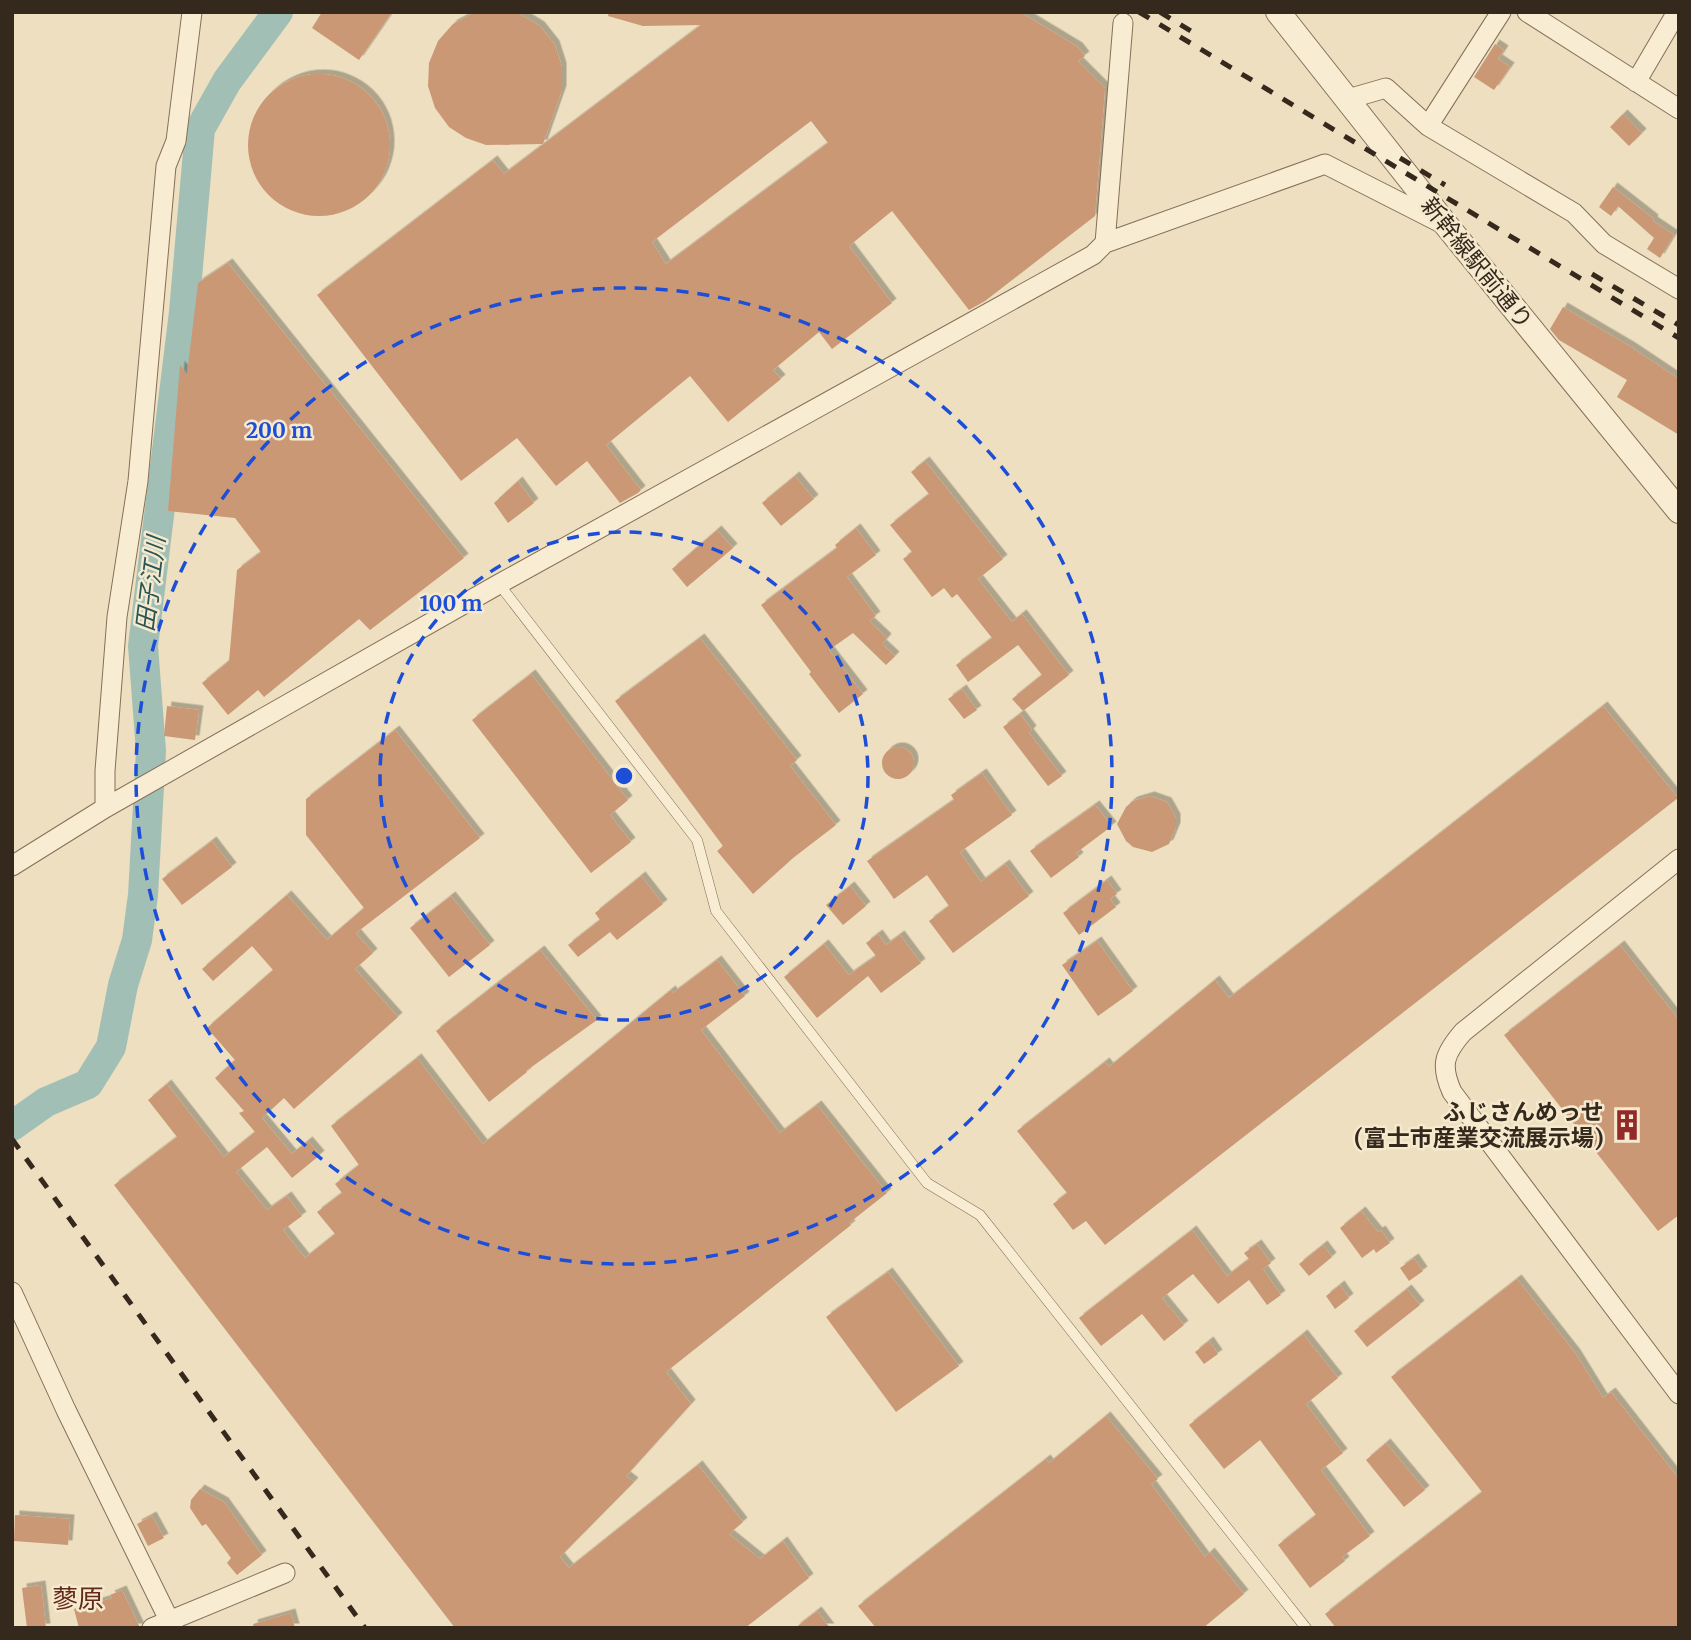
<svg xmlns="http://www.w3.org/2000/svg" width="1691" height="1640" viewBox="0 0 1691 1640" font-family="Merriweather,'Noto Sans JP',serif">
<defs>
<filter id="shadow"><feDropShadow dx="4.5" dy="-4.5" stdDeviation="0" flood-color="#0004"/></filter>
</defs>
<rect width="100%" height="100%" fill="#eddfbf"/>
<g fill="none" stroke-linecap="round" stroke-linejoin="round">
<path stroke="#a2bfb6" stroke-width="30" d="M12,1126l34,-24 42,-18 23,-37 12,-62 14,-45 6,-45 8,-144 -8,-105 41,-334 16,-183 27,-48 51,-69"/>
</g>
<path fill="#cb9875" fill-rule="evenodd" filter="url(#shadow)" d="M322,12h70l-33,48 -47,-32z
M510,12l10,2 20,12 15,19 7,22v23l-19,54 -57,1 -20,-7 -17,-11 -14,-19 -7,-22 1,-23 9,-22 15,-17 21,-11z
M609,12h411l58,35 7,9 -7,5 27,27 -10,128 -110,85 -16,9 -77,-99 -43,35 43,57 -60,46 -13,-17 -46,38 8,9 -53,43 -38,-46 -84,69 35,45 -3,3 -18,10 -33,-42 -31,25 -39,-48 -56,43 -144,-186 176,-135 11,14 197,-149 -58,1 -35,-10zM811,121l17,22 -162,121 -14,-22z
M1495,44l9,6 -6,9 12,8 -16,23 -20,-13z
M248 145a71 71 0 1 1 142 0a71 71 0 1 1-142 0Z
M1623,114l19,19 -13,13 -19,-19z
M1613,187l41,32 -1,2 21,14 -14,23 -13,-9 7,-11 -36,-32 -7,10 -12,-9z
M228,263l236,295 -94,72 -11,-11 -95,78 -6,-7 -30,25 -26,-32 27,-22 8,-91 24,-18 -26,-34 -67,-7 12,-146 7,9 11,-91z
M1563,307l68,40 48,32v56l-62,-38 10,-17 -68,-40 -9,-11z
M925,461l78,98 -25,20 34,43 10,-8 47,61 -46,36 -11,-12 30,-24 -24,-30 -50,37 -12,-17 36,-27 -35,-44 -5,4 -8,-10 -12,9 -29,-38 9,-7 -22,-27 39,-31 -18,-22z
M795,476l19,23 -33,27 -19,-23z
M518,481l16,22 -26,20 -14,-20z
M856,528l20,27 -29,22 29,39 -7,5 18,17 -5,6 13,12 -9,9 -33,-32 -24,17 34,44 -24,19 -30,-39 2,-2 -50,-67 76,-57 -2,-3z
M717,530l16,18 -46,39 -15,-18z
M700,638l97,122 -7,6 46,59 -43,33 -40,36 -36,-43 6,-5 -108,-145z
M531,674l97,126 -18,15 21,27 -40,31 -119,-153z
M962,689l15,21 -13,9 -16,-20z
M167,706l32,4 -4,30 -31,-4z
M1603,706l75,92 -573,447 -19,-24 -13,9 -20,-26 14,-11 -50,-62 88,-69 4,5 106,-87 14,18z
M1020,714l12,16 -3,3 33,43 -14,10 -45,-59z
M395,730l85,108 -124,95 17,20 -18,16 43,48 -104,92 -10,-11 -22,20 30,36 16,-13 12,14 -28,23 -25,-31 -31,25 31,38 20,-14 15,20 -19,14 22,28 30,-24 -18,-22 25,-19 -7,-9 24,-19 -28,-39 86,-68 66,86 188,-154 2,3 44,-33 28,36 -44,34 79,103 37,-28 70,88 -38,30 2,2 -185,147 25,32 -65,72 8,6 -74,75 9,11 129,-103 45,57 -14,12 31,25 23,-18 26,37 -64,50h-290l-341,-443 63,-48 -29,-37 19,-16 57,73 31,-25 -16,-19 5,-2 -29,-33 20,-18 -28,-32 66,-58 -21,-24 -39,35 -11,-12 85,-74 40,45 37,-32 -58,-73v-36z
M882 763a16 16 0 1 1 32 0a16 16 0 1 1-32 0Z
M982,773l30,42 -52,37 21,30 24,-18 24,32 -76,57 -24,-32 20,-15 -22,-31 -33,24 -27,-38 87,-61 -3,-5z
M1150,796l17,6 9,16v9l-7,17 -17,8 -19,-5 -7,-6 -9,-17 9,-17 7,-6z
M1095,805l17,21 -36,27 3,4 -28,21 -21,-27z
M212,841l20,26 -50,38 -20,-26z
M641,876l22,28 -46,36 -7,-8 -32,25 -10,-12 32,-25 -5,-7z
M1107,880l10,14 -7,5 6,8 -37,28 -16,-22z
M850,886l16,20 -23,19 -17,-20z
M451,896l39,49 -41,32 -39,-49z
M878,934l8,11 14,-10 21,28 -40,30 -13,-17 -51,42 -33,-41 40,-33 25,31 27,-19 -10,-13z
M1097,941l36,50 -35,25 -36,-51z
M1620,945l59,75v195l-21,16 -154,-196z
M540,950l57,70 -71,51 1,1 -38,30 -53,-71z
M1361,1211l17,21 3,-2 9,13 -14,10 -2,-4 -12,9 -22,-30z
M1192,1230l35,46 22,-17 -5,-6 13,-9 14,19 -8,6 18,26 -14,10 -18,-25 -31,24 -25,-30 -31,24 22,27 -20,16 -22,-27 -41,32 -22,-28z
M1323,1245l9,12 -23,19 -10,-12z
M1414,1258l9,13 -14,10 -9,-13z
M888,1272l71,94 -63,46 -70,-95z
M1517,1279l59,75 27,44 8,-6 68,87v149h-343l-11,-14 157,-122 -91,-115z
M1340,1285l9,13 -14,11 -9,-13z
M1407,1289l13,16 -53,42 -13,-16z
M1303,1334l35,44 -32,26 37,49 -22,17 49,66 -28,21 3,4 -35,27 -32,-43 38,-30 -56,-75 -36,29 -35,-44z
M1209,1341l9,13 -14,10 -9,-12z
M1106,1416l52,63 -7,5 54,73 5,-5 34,42 -41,34h-327l-18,-22 188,-147 3,4z
M1386,1443l39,47 -21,17 -38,-47z
M200,1489l24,13 38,53 -25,20 -10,-12 4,-5 -25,-34 -4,2 -12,-18 1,-8z
M15,1515l55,4 -2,26 -54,-4z
M152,1516l12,22 -16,8 -11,-22z
M41,1585l5,43h-19l-5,-40z
M122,1590l18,38h-61l-5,-19 38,-11 -2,-3z
M817,1611l13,17h-35z
M291,1613l4,15h-41l-1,-4z"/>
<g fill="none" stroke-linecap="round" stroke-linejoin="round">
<defs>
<path id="service" d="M499,584l198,256 19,71 211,272 53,32 326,413"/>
<path id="minor" d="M1527,12l152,97
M1636,82l41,-70
M1348,99l38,-11 42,38 146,87 30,31 75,45
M1428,126l73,-114
M1105,243l220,-79 118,60
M105,808v-37l12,-154 21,-136 28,-315 10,-25 16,-129
M1679,859l-216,173c-19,22 -23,33 -11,60l227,302
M12,866l93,-58 394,-224 594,-329 12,-12 18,-220
M12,1292l54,118 107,218
M152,1628l133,-55"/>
<path id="tertiary" d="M1278,12l169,214 232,285"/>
</defs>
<use href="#service" stroke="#856f58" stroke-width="11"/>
<use href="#minor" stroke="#856f58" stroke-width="21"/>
<use href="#tertiary" stroke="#856f58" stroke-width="26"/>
<use href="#service" stroke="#f8ecd2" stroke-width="10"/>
<use href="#minor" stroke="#f8ecd2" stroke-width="19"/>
<use href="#tertiary" stroke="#f8ecd2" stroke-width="24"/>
<path stroke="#35281c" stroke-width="5" stroke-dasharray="12 12" stroke-linecap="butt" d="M1139,12l540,326
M1160,12l39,24
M1400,158l45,27
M1592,274l87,51
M12,1139l353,489"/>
</g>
<g fill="none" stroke="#1d4ed8" stroke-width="3.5" stroke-dasharray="12 9">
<circle cx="624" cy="776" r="244"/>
<circle cx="624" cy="776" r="488"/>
</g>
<defs>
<symbol id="building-bare" viewBox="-9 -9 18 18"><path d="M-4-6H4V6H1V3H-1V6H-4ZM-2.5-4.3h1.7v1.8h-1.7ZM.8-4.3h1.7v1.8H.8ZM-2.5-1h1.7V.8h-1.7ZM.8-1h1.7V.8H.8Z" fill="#93292a" stroke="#f5e9ce" stroke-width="2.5" paint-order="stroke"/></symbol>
</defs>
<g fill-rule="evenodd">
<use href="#building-bare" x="1605" y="1103" width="44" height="44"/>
</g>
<g text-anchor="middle" stroke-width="5" stroke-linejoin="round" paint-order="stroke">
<g font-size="23" fill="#35281c" stroke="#f5e9ce">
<text transform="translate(1477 263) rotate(51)" y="8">新幹線駅前通り</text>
</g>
<g font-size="23" font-weight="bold" fill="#35281c" stroke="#f5e9ce" text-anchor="end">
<text x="1604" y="1120">ふじさんめっせ<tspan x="1604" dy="26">(富士市産業交流展示場)</tspan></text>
</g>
<g font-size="24" font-style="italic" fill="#2b5552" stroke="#f5e9ce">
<text transform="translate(151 584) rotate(-83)" y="8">田子江川</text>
</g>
<g font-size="26" fill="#612a1c" stroke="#f5e9ce">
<text x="78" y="1608">蓼原</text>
</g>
</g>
<circle cx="624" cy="776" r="10" fill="#1d4ed8" stroke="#f5e9ce" stroke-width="3.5"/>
<g font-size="21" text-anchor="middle" font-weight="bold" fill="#1d4ed8" stroke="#f5e9ce" stroke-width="5" stroke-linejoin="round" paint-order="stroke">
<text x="279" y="438">200 m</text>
<text x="451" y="611">100 m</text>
</g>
<rect width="1691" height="1640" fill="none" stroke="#35281c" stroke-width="28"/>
</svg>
